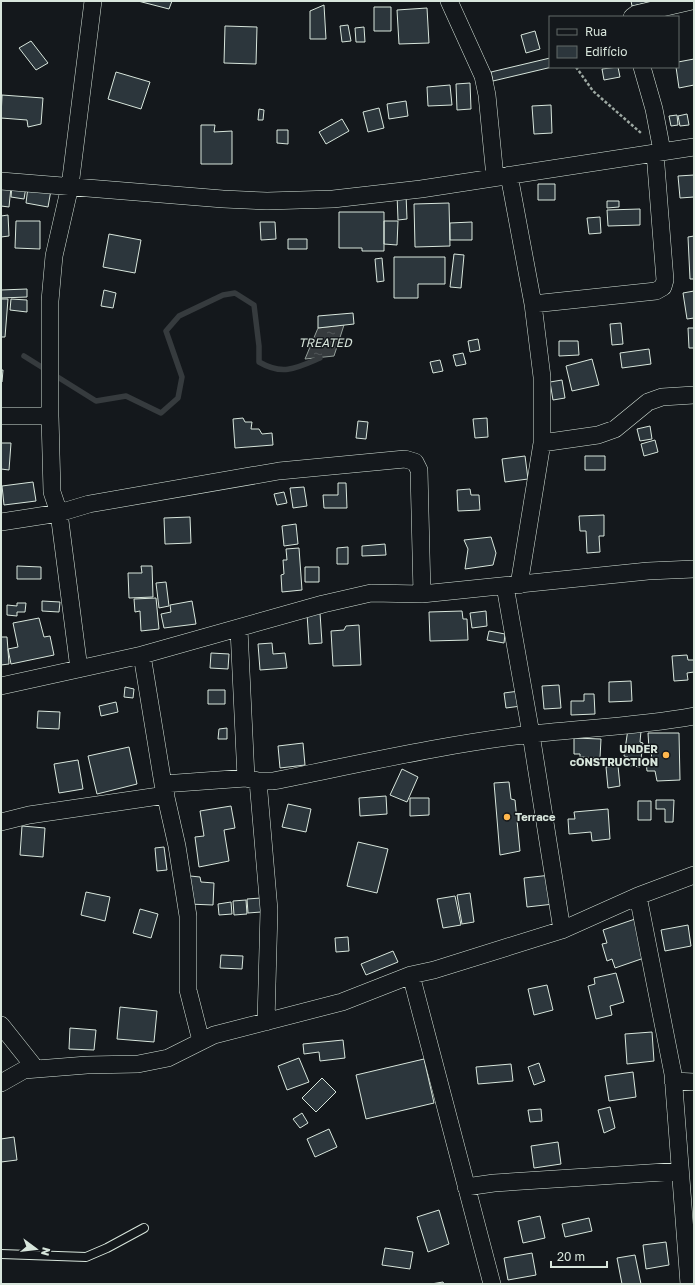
<svg xmlns="http://www.w3.org/2000/svg" width="695" height="1285" viewBox="0 0 695 1285" font-family="'Golos Text',sans-serif">
<defs>
<pattern id="water-ripples" width="26" height="14" patternUnits="userSpaceOnUse"><rect width="26" height="14" fill="#363b3e"/><path d="M2 4q2-2 4 0t4 0M15 11q2-2 4 0t4 0" fill="none" stroke="#525759"/></pattern>
</defs>
<rect width="100%" height="100%" fill="#14181c"/>
<path fill="url(#water-ripples)" stroke="#939e99" d="M344,325l-10,31 -29,3 13,-31z"/>
<g fill="none" stroke-linecap="round" stroke-linejoin="round">
<path stroke="#363b3e" stroke-width="5.5" d="M24,356l72,45 30,-5 35,17 17,-15 4,-21 -16,-46 13,-15 44,-21 12,-2 19,12 5,41v16c24,14 38,6 61,-4"/>
</g>
<path fill="#2c363c" stroke="#d8e6dc" d="M138,1h34l-3,8z
M631,1h19v1l-18,4z
M324,5l2,34h-16v-28z
M374,7h17v24h-17z
M427,8l2,35 -30,1 -2,-34z
M348,25l3,16 -9,1 -2,-16z
M225,26l32,1 -1,37 -32,-1z
M364,27l1,15h-9l-1,-14z
M535,31l5,18 -14,4 -5,-18z
M31,41l17,22 -12,7 -17,-22z
M550,58v9h2l-59,14 -2,-9z
M694,59v26l-15,3 -3,-21h2v-5z
M618,67l2,10 -16,3 -2,-11z
M116,72l34,10 -9,27 -33,-10z
M470,83l1,26 -14,1 -1,-26z
M450,85l2,20 -24,1 -1,-19z
M2,95l41,3 -2,26 -13,3 -1,-7 -26,-2z
M406,101l2,15 -19,3 -2,-15z
M551,105l1,28 -18,1 -2,-28z
M379,108l5,20 -16,4 -5,-20z
M259,109l5,1 -1,10h-5z
M687,114l2,11 -9,1 -2,-10z
M677,115l1,10 -7,1 -2,-10z
M342,119l7,12 -23,13 -7,-12z
M201,125h14l-1,7 18,-1v33h-31z
M277,130h11v14l-11,-1z
M694,175v22l-14,1 -2,-22z
M538,184h17v16h-17z
M12,185l14,2 -2,12 -13,-2z
M1,186l10,1 -2,20 -8,-1z
M28,187l23,3 -3,17 -22,-4z
M397,194h9l1,25 -9,1z
M607,201h12v6l-12,1z
M449,203l1,43 -35,1 -1,-43z
M640,209v16l-32,1 -1,-16z
M339,212h45v39h-22v-3h-23z
M8,215l1,21 -8,1v-21z
M600,217l1,16 -12,1 -2,-16z
M16,221h24v28l-25,-1z
M384,221h14l-1,24 -13,-1z
M260,222h15l1,17 -15,1z
M472,222v18h-22v-17z
M109,234l32,6 -6,33 -32,-6z
M694,236v43h-4l-2,-42z
M288,239h19v10h-19z
M454,254l10,1 -3,33 -11,-1z
M394,257h51v27h-27v14h-24z
M382,258l2,23 -7,1 -2,-23z
M27,289v8l-26,1v-8z
M104,290l12,3 -3,15 -12,-2z
M694,291v27l-7,1 -4,-26z
M1,299h7l-3,38h-4z
M11,299l16,1v12l-17,-2z
M353,313l1,11 -36,4v-12z
M621,323l2,21 -11,1 -2,-21z
M688,328h6v20h-5z
M478,339l2,11 -10,2 -2,-11z
M559,341h19l1,14 -20,1z
M649,349l2,15 -29,4 -2,-15z
M463,353l3,11 -10,2 -3,-11z
M592,359l7,26 -27,6 -6,-25z
M440,360l3,11 -10,2 -3,-11z
M1,370h2l-1,12h-1z
M562,380l3,18 -12,2 -3,-18z
M243,418l2,4h7l-1,7h8l3,5 10,-1 1,12 -38,3 -2,-29z
M487,418l1,19 -13,1 -2,-19z
M358,421l10,1 -2,17 -10,-1z
M650,426l2,13 -12,2 -3,-12z
M655,440l3,12 -14,4 -3,-12z
M1,443h10l-2,27 -8,-1z
M525,456l3,23 -23,3 -3,-23z
M585,456h20v14h-20z
M33,482l3,19 -32,4 -2,-19z
M338,483h8l1,25h-23l-1,-13h15z
M304,487l3,19 -14,2 -3,-20z
M470,489l1,6h8l1,15 -22,1 -1,-21z
M284,492l3,11 -10,2 -3,-11z
M604,515v21h-5l1,16 -13,1 -1,-22h-6l-1,-15z
M190,517l1,26 -26,1 -1,-26z
M296,524l2,20 -14,2 -2,-20z
M491,537l5,16 -3,12 -28,4 3,-20 -4,-9z
M385,544l1,11 -24,1v-10z
M348,547v17h-11v-16z
M299,548l3,42 -20,2 -1,-17 3,-1 -1,-14h4l-1,-11z
M17,566l24,1v12h-24z
M141,566h11l1,31 -24,1 -1,-25h14z
M305,567h14v15h-14z
M166,582l3,24 -10,2 -3,-25z
M156,598l3,31 -18,2 -1,-20 -5,1 -1,-13z
M42,601l18,1 -1,10 -17,-1z
M192,601l4,23 -32,4 -3,-14 10,-2 -1,-7z
M17,603h9l-1,9h-8v4l-10,-1v-10l10,1z
M462,611l1,8h4l1,21 -38,1 -1,-29z
M486,611l1,15 -15,2 -2,-15z
M320,613l2,30 -13,1 -2,-30z
M39,618l5,19 6,-1 4,19 -43,9 -3,-15 10,-2 -5,-24z
M359,625l2,40 -28,1 -2,-35 13,-1 2,-4z
M489,631l16,3 -1,9 -17,-3z
M1,637h6l2,27 -8,1z
M272,643l1,11 12,-1 2,15 -27,2 -2,-26z
M211,653l18,1 -1,15 -18,-1z
M687,655l1,5h6v12l-7,1 1,7 -14,1 -2,-25z
M631,681l1,20 -23,1v-20z
M559,685l2,23 -17,1 -2,-23z
M125,687l9,2 -1,9 -9,-1z
M208,690h17v14h-17z
M519,691l2,15 -15,2 -2,-15z
M584,694h10l1,20 -24,1v-14h13z
M116,702l2,10 -17,4 -2,-10z
M38,711l22,1 -1,17 -22,-1z
M227,728v11h-9l1,-10z
M628,729l13,2 -1,11 3,1 -3,24 -14,-2 2,-8 -4,-1z
M648,733h31l1,47 -23,1 -2,-10h-8l-1,-9h6l-1,-13h-2z
M574,738l27,1 -1,19 -20,-1v-3h-6z
M303,743l2,22 -25,3 -2,-22z
M129,747l8,37 -40,10 -9,-38z
M78,760l5,29 -24,4 -5,-29z
M618,766l2,20 -12,2 -2,-21z
M402,769l16,8 -11,25 -17,-7z
M509,782l2,17 4,1 5,51 -20,4 -6,-72z
M386,796l1,18 -27,2 -1,-18z
M410,798h19v17l-19,1z
M656,800h18l-1,22h-8v-13h-9z
M638,801h13v19h-13z
M288,804l23,5 -5,23 -24,-5z
M231,806l4,22 -11,2 5,31 -30,6 -4,-30 9,-1 -4,-25z
M608,809l2,30 -18,2 -1,-9 -22,2 -1,-15h7l-1,-7z
M22,826l23,2 -2,29 -23,-2z
M358,842l30,7 -11,44 -30,-7z
M164,847l3,23 -10,1 -2,-23z
M551,875l3,29 -27,3 -3,-29z
M190,876l10,1 1,5 13,1 -1,22 -25,-1z
M86,892l24,5 -5,24 -24,-6z
M470,893l4,29 -12,2 -5,-29z
M455,896l6,29 -18,3 -6,-29z
M261,898v14l-13,1 -1,-14z
M246,900l1,14 -13,1 -1,-14z
M231,902l1,12 -13,1 -1,-11z
M140,909l18,5 -7,24 -18,-5z
M635,919l12,38 -32,11 -3,-9 -5,2 -5,-17 5,-1 -4,-13z
M688,925l3,21 -26,5 -4,-21z
M348,937l1,14 -13,1 -1,-14z
M393,951l5,11 -32,13 -5,-11z
M221,955l22,1 -1,13 -22,-1z
M616,973l8,29 -14,4 2,9 -16,4 -8,-33 7,-2 -1,-6z
M547,985l6,25 -19,5 -6,-26z
M120,1007l37,4 -3,31 -37,-3z
M70,1028l26,2 -2,20 -25,-1z
M652,1032l2,29 -27,3 -2,-30z
M343,1040l2,18 -25,3 -1,-9 -15,2 -1,-10z
M299,1058l10,24 -22,8 -9,-24z
M424,1059l10,44 -68,16 -10,-44z
M539,1063l6,18 -11,4 -6,-18z
M511,1064l2,17 -35,3 -2,-17z
M633,1072l3,25 -27,4 -4,-25z
M322,1078l14,14 -20,20 -14,-14z
M610,1107l5,21 -11,5 -6,-23z
M541,1109l1,12 -12,1 -2,-12z
M302,1113l6,10 -8,5 -7,-9z
M329,1129l8,18 -22,10 -8,-18z
M14,1137l3,23 -16,2v-23z
M558,1142l3,22 -27,4 -3,-22z
M439,1210l10,34 -21,8 -11,-35z
M540,1216l5,22 -22,5 -5,-22z
M589,1218l3,13 -27,6 -3,-13z
M666,1242l3,23 -23,4 -3,-24z
M385,1248l28,4 -3,17 -28,-4z
M532,1253l4,22 -28,5 -4,-22z
M635,1255l6,29h-19l-5,-26z
M443,1282l1,2h-13z"/>
<g fill="none" stroke-linecap="round" stroke-linejoin="round">
<defs>
<path id="lane" d="M1,1254l85,3 21,-9 37,-20"/>
<path id="street" d="M449,1l34,75 4,19 8,82
M632,17l4,-3 56,-13
M642,67l12,42 8,42
M509,175l24,129 9,73v66l-23,142
M1,181l222,18 44,2 66,-2 88,-10 273,-42
M533,304l123,-13 7,-4 2,-7 -10,-127
M1,416h49
M542,443l56,-8 17,-6 33,-27 14,-5 32,-2
M1,522l58,-9 30,-9 190,-33 126,-12 10,3 4,8 3,124
M505,586l26,148 31,196
M239,629l7,149
M142,655l21,129 14,62 11,70v74l13,51
M79,669l-20,-156 -7,-21 -2,-76v-115l4,-45 16,-70 23,-185
M1,686l141,-31 181,-51 48,-11 51,1 226,-23 46,-2
M258,781l11,129 -3,112
M163,784l83,-6 12,3h15c86,-17 172,-37 259,-47 54,-6 108,-8 162,-18
M1,822l28,-7 137,-20
M638,896l35,178 16,210
M411,975l81,309
M1,1025l35,44
M673,1081l21,1
M1,1083l23,-13 63,-5 51,-1 30,-6 46,-23 128,-33 69,-27 23,-5 128,-40 76,-34 56,-21
M466,1187l28,-4 186,-12"/>
</defs>
<use href="#lane" stroke="#d8e6dc" stroke-width="10"/>
<use href="#street" stroke="#d8e6dc" stroke-width="18"/>
<path stroke="#9da8a2" stroke-width="2.5" stroke-dasharray="3 2" stroke-linecap="butt" d="M576,67l17,24 48,42"/>
<use href="#lane" stroke="#14181c" stroke-width="8"/>
<use href="#street" stroke="#14181c" stroke-width="17"/>
</g>
<g fill="#ffb74d" stroke="#14181c" stroke-width="1.5">
<circle cx="666" cy="755" r="4"/>
<circle cx="507" cy="817" r="4"/>
</g>
<g text-anchor="middle" stroke-width="3" stroke-linejoin="round" paint-order="stroke">
<g font-size="11" font-weight="bold" fill="#d8e6dc" stroke="#14181c" text-anchor="end">
<text x="658" y="753">UNDER<tspan x="658" dy="13">cONSTRUCTION</tspan></text>
<text x="515" y="821" text-anchor="start">Terrace</text>
</g>
<g font-size="12" font-style="italic" fill="#d8e6dc" stroke="#14181c">
<text x="325" y="347">TREATED</text>
</g>
</g>
<rect width="695" height="1285" fill="none" stroke="#d8e6dc" stroke-width="4"/>
<rect x="549" y="16" width="130" height="52" fill="#14181c" stroke="#626a69"/>
<rect x="557" y="29" width="20" height="6" fill="#14181c" stroke="#626a69"/>
<text x="585" y="36" font-size="12" fill="#d8e6dc">Rua</text>
<rect x="557" y="46" width="20" height="12" fill="#2c363c" stroke="#626a69"/>
<text x="585" y="56" font-size="12" fill="#d8e6dc">Edifício</text>
<g transform="translate(36 1249) rotate(105)" stroke="#14181c" stroke-width="3" paint-order="stroke">
<path d="M0-3L7 15L0 10L-7 15Z" fill="#d8e6dc"/>
<text y="-6" font-size="11" font-weight="bold" text-anchor="middle" fill="#d8e6dc">N</text>
</g>
<path d="M551 1261v6h56v-6" fill="none" stroke="#d8e6dc" stroke-width="2"/>
<text x="557" y="1261" font-size="12" fill="#d8e6dc" stroke="#14181c" stroke-width="3" paint-order="stroke">20 m</text>
</svg>
